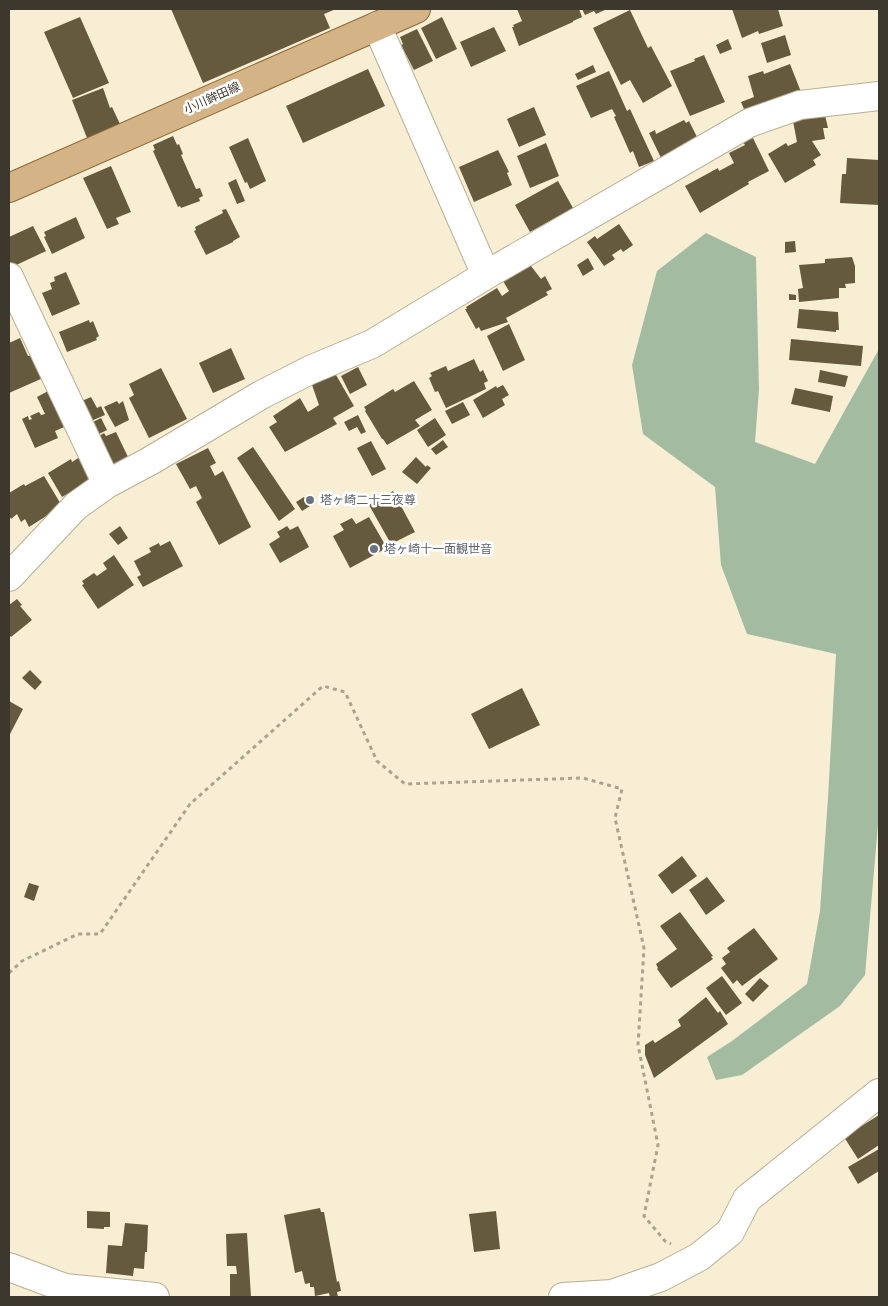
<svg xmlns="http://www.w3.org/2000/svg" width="888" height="1306" viewBox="0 0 888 1306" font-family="'Varela Round','Noto Sans JP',sans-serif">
<rect width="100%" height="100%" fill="#f8eed4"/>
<path fill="#a2bba1" d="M706,233l50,24 3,132 -4,53 60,22 64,-115v464l-14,162 -25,31 -98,69 -26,5 -9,-23 25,-16 75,-57 13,-73 8,-113 8,-144 -89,-20 -26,-69 -6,-78 -72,-53 -11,-69 25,-94z"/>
<path fill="#655a3d" d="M171,9h165l-12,5 6,14 -127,55z
M517,9h62l3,8 -9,4v1l-54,24 -7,-19h2l-1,-2 9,-4z
M582,9h25l-11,5 -2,-3 -9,4z
M732,9h46l5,17 -24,8 -1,-3 -16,7z
M630,10l18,38 3,-2 21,40 -29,17 -13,-23 -9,5 -28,-57z
M80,17l29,66 -36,15 -29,-66z
M442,17l15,32 -21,10 -15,-31z
M494,27l12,24 -35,16 -11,-25z
M417,29l16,32 -19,9 -13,-25 2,-1 -3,-7z
M785,35l6,20 -24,8 -6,-20z
M728,39l4,10 -12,5 -4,-9z
M704,55l21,47 -35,14 -20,-45 25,-10 -1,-2z
M790,64l11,28 -55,22 -5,-12 13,-5 -6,-21 15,-5 1,3z
M593,65l3,7 -18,8 -3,-6z
M368,69l17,37 -82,37 -17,-37z
M609,71l18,40 3,-2 24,52 -15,6 -6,-16 -3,2 -16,-36 2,-1 -4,-7 -21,9 -15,-32z
M103,88l7,20 2,-1 8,17 -33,14 -15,-38z
M534,107l12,28 -27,12 -12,-28z
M825,115l3,13h-5l2,11 -13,2 9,14 -8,5 3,5 -31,18 -17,-29 18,-11 2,3 9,-4 -4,-21z
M684,120l2,3 3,-2 10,20 -37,19 -13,-27 6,-3 1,4z
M173,136l4,9 2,-1 4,10 -2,1 15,34 4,-1 3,8 -4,2 1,3 -19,7 -1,-2 -2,1 -25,-56 2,-1 -2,-5z
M248,138l18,43 -16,8 -3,-7 -2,1 -16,-36z
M753,138l16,33 -21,11 1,2 -49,29 -15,-27 33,-18 1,3 15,-8 -5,-10 16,-8 -2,-3z
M546,143l13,33 -29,12 -13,-32z
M498,150l11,22 -2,1 5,12 -38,17 -15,-35z
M847,158l32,2v45l-39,-2 2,-29h4z
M111,166l20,46 -15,6 3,6 -12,5 -24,-51z
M236,179l9,22 -8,3 -9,-21z
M558,181l15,27 -43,24 -15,-27z
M226,209l14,28 -7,4v1l-27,13 -12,-24 2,-1 -1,-3 28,-14 -1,-3z
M76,217l9,21 -33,16 -8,-17 2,-1 -2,-4z
M619,224l14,21 -10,7 -2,-3 -9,6 3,4 -11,7 -17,-24 8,-6 2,3z
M33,226l13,25 -36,17 -1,-31z
M795,241l1,11 -11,1v-11z
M852,257l3,9v17l-10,1 1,4h-7v10l-40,4 -1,-13 5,-1 -4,-23 26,-2v-4z
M588,258l6,11 -11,7 -6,-11z
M532,262l1,2 -2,2 10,13 4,-3 7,13 -6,3 2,3 -42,23 2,4 -27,9 -2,-4 -3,2 -11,-20h2l-1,-2 31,-19 5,8 7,-5 -6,-10 19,-11 -2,-2z
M66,272l14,32 -28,12 -10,-23 10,-4 -2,-6 5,-2 -1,-4z
M789,294l7,1v5h-7z
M799,309l39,3 1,18h-3v2l-39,-4z
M89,320l1,3 3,-2 6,15 -3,2 1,2 -30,12 -8,-20z
M509,324l16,36 -22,11 -16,-35z
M20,338l8,18 4,-1 11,23 -34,15v-50z
M791,339l72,7 -2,20 -72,-6z
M231,348l14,31 -32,14 -14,-30z
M474,359l6,13 3,-2 5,11 -4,2 2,6 -40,19 -8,-17 -3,1 -6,-14 3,-2 -2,-3 16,-7 2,5z
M358,367l9,18 -17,9 -9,-18z
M161,368l26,51 -38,19 -20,-40 5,-3 -5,-11z
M820,370l28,6 -3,11 -27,-5z
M336,375l18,31 -21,12 4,6 -52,28 -16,-25 8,-5 -4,-6 27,-18 8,14 11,-7 -8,-23 14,-6z
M414,381l18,29 -17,10 5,6 -33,19 -4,-6h-1l-17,-28 1,-1 -2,-3 29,-18 2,3z
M503,385l6,10 -7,4 3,6 -22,13 -10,-18 23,-14 1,2z
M795,388l38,8 -3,16 -39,-8z
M52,389l17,36 -14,6 3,7 -23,10 -13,-29 6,-3 1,4 3,-1 -2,-3 9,-4 2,3 4,-1 -8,-17z
M91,397l6,11 4,-2 4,9 -21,9 -9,-20z
M117,401l2,3 4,-3 6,19 -14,7 -11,-20z
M463,402l7,13 -18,9 -7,-13z
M358,415l8,17 -5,2 -4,-7 -8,4 -5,-9z
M101,418l6,12 -16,8 -6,-12z
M435,418l11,17 -18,12 -11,-17z
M116,432l13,27 -22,9 -13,-29 10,-6 2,3z
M443,440l5,7 -12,8 -5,-6z
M371,441l15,28 -14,7 -15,-28z
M253,447l42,62 -16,12 -42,-63z
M208,448l8,15 -6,3 5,10 8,-5 28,56 -32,18 -23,-43 6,-4 -6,-12 -6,3 -14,-25z
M83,455l14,22 -35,20 -14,-24 23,-14 1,3z
M416,457l10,10 1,-2 4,3 -14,16 -15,-12z
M44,476l18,30 -33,21 -4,-8 -4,3 -4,-8 -6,5 -2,-4v-22l15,-9 1,2z
M393,491l22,41 -24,12 -22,-39z
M304,497l6,9 -8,5 -6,-9z
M369,517l18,31 -37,20 -17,-32 11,-6 -4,-6 12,-6 4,6z
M120,526l8,12 -10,7 -9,-11z
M287,526l3,4 8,-4 11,21 -29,16 -11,-19 11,-7 -3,-5z
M170,541l13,25 -40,21 -6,-10 4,-2 -7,-14 17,-9 -2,-4 10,-5 1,3z
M114,555l20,30 -36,24 -16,-24 2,-1 -2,-3 12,-8 3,3 10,-7 -4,-6z
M17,599l5,6 -2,1 12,14 -21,17 -2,-2v-30z
M30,670l12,12 -7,8 -13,-12z
M522,688l18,37 -51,24 -18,-35z
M9,701l14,8 -14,27z
M682,856l15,20 -25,18 -14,-19z
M707,877l18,24 -19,14 -17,-25z
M29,883l10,3 -5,15 -10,-4z
M680,912l33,44 -2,1 2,2 -42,29 -14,-19 1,-1 -2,-4 21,-15 -17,-23z
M754,928l24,31 -36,27 -5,-6 -4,4 -12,-16 5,-4 -4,-6 8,-6 -3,-4z
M722,976l20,27 -16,12 -20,-27z
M760,978l9,8 -16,16 -8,-8z
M706,997l12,16 2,-2 8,13 -74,54 -9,-23v-10l8,-5 2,3 26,-17 -3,-6z
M879,1115v30l-21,14 -14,-22z
M879,1149v22l-21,13 -10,-17z
M320,1208l1,4h3l13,70 2,-1 2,10 -4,1 1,5h-8l-1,-4 -14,3 -1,-9h-4v-4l-5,1 -3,-13 -7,2 -11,-58z
M87,1211l23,1v15h-6v2l-17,-1z
M496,1211l4,38 -26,3 -5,-38z
M125,1223l23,2 -1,27h-2l-1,17 -10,-1 -1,8 -27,-3 2,-28 14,1z
M247,1233l4,64h-21v-23h7l-1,-8h-9l-1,-32z"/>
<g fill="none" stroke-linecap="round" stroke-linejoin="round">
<defs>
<path id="minor" d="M377,26l109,249
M9,277l98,207
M9,577l67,-71 31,-22 43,-23 111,-66 49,-25 62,-26 114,-69 263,-152 51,-18 79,-9
M9,1267l56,21 90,9
M563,1297l49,-3 49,-17 38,-20 31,-25 17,-33 132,-106"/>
<path id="major" d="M9,188l407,-179"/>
</defs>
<use href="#minor" stroke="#b8ae95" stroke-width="30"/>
<use href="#major" stroke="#8c6834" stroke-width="30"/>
<path stroke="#aba390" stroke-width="3" stroke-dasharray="4 4" stroke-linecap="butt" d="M9,973l13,-12 56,-27h22l90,-130 133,-118 22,6 32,69 28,23 178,-6 39,11 -7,29 29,130 -6,97 20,100 -14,71 21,25 6,3"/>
<use href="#minor" stroke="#fff" stroke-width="28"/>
<use href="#major" stroke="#d4b487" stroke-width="28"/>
</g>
<g fill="#6b7280" stroke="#fff" stroke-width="2">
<circle cx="310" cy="500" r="5"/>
<circle cx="374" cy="549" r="5"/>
</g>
<g text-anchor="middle" stroke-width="5" stroke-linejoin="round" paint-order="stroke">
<g font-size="12" fill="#3c382e" stroke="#fff">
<text transform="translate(212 98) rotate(-24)" y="4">小川鉾田線</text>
</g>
<g font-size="12" fill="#5b616d" stroke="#fff" text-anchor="start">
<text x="320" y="504">塔ヶ崎二十三夜尊</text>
<text x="384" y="553">塔ヶ崎十一面観世音</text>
</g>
</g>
<rect width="888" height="1306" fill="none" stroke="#3c382e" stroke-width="20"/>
</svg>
